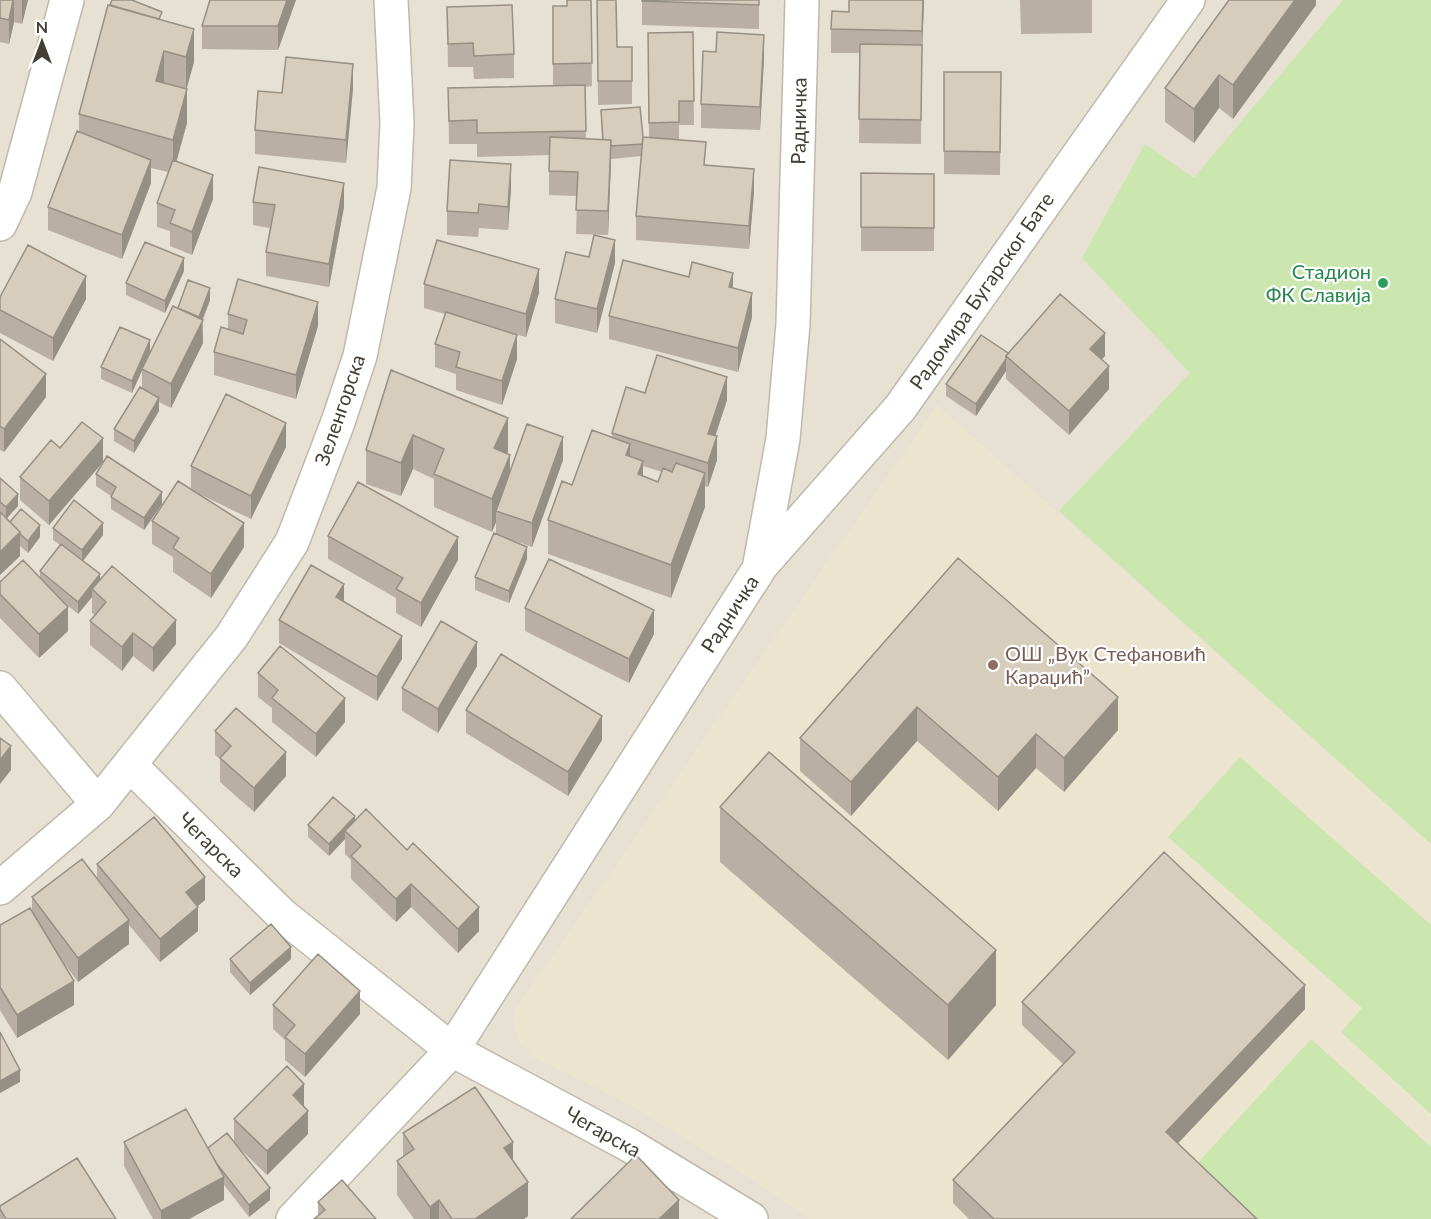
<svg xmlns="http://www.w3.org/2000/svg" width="1431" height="1219" viewBox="0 0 1431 1219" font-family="Lato,sans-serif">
<rect width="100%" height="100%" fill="#f2efe5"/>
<path fill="#e6e1d3" d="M0,0h1431v1219h-1431z"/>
<path fill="#ebe4cf" d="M937,405l494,439v375h-622l-53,-37 -133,-81 -92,-45 -14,-19 -4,-15 3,-14z"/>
<path fill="#cbe6ae" d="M1343,0h88v844l-372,-333 131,-138 -108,-115 63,-114 49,34z
M1240,757l191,168v189l-90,-82 21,-24 -194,-171z
M1311,1039l120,108v72h-177l-59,-53z"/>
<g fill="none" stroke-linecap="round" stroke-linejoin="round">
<defs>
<path id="minor" d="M0,224l15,-32 52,-192
M759,568l141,-160 288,-408
M0,688l98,116
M130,765l152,150 170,135 177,95 122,74
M0,888l98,-84 134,-168 60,-94 46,-120 22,-66 34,-168 3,-65 -6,-123
M293,1219l159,-169 307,-481 24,-130 10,-115 9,-324"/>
</defs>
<use href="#minor" stroke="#c0b9ab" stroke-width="36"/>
<use href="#minor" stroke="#fff" stroke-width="33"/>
</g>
<path fill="#b9b0a3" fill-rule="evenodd" d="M0,0h28l-6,24 -8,-2 -5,22 -9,-2z
M210,0h86l-18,50 -76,-1v-23z
M591,0l1,86 -7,1 1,52 16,1 -1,-30 42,27h6l-1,-104 45,-1 1,93h-15v15l27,25 48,27 -5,57 -113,-9v-24l5,-60 -30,3 -3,76 -32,-1 1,-38 -28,-1v-40l-72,2v-13h-28l-1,-56 105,-2v-80h14z
M597,0l20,47h15v57l-34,1z
M642,0h117v29l-117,-4z
M849,0h75l-2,55 -1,89 -62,-1 1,-90h-29v-24l18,-17z
M1020,0h72v33l-71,1z
M1316,0v5l-83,114 -14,-11 -25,35 -29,-21v-34z
M447,7l67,47v24l-40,1 -1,-12h-25z
M162,20l32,42 -8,27 1,34 -11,38 37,38 -21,56 -22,-9v-15l-13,-4v-24l11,-31 -17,-4v15l-29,76 -74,-29v-23l31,-75v-18z
M716,52l48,7 -4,71 -59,-2v-24z
M944,72h57l-1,103 -56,-1z
M353,88l-7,75 -91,-9v-24l27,-37z
M861,173l73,1v77h-73z
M511,188l-3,42 -29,-2 -1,9 -31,-2v-24z
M253,202l91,5 -15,80 -63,-11v-24l4,-24 -17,-3z
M615,263l-18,70 -42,-10v-24z
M184,271l-19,42 -39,-18v-12z
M424,284l115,9 -13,44 -20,-5 11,27 -15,46 -46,-15v-16l-21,-7v-23l10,-30 -21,-6z
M733,288l19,29 -14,55 -129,-33v-23z
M0,297l86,2 -33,62 -53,-28z
M210,300l-7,20v23l-32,65 -12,-6v9l-25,42 -20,-12v-12l28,-41v-17l-10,22 -31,-14v-12l49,-15 28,-44z
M228,314l90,12 -22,73 -82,-24v-23l14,-23z
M0,339l46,58 -42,55 -4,-2z
M1008,353l97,3 -3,3 7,30 -40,46 -63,-56v-8l-30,45 -30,-20v-12z
M391,370l117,82 -1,1 3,18 53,-11 -31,87 -22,-8 17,20 -18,44 -34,-13v-13l21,-43v-12l-4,10 -58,-25v-28l-21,-10 -12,27 -35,-12v-34z
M645,393l82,7 -12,36 2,24 -9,27 -3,-1v21l-34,91 -123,-44v-34l24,-35 40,-47v-5zM643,466l19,6 -4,10 -15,-6z
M286,447l-35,72 -56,-27 49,55 -33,51 -38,-26v-15l-21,-13v-23l39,-32v-23z
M60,448l43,14 -54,63 -29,-25v-23z
M96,474l66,30 -18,26 -33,-21v-13l-15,-10z
M0,478l18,28 -11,12 3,4 30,15 -12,16 -8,-7v10l-20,19z
M53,528l50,7 -20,26 17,19 76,64 -23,28 -20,-16 -11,15 -32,-26v-24l5,-6 -3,-2v-16l-14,17 -17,-14 7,31 -29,27 -39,-40v-36l40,-4v-7l20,-26 -7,-5z
M328,536l130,24 -37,67 -25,-14v-15l-68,-39z
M958,558l160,172 -54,62 -28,-24 -38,43 -81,-70 -66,75 -51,-45v-33z
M344,601l58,58 -25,42 -98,-58v-23z
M525,608l129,26 -25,49 -104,-52z
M477,666l-39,67 -36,-22v-23z
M258,673l87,49 -29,35 -44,-35v-14l-14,-11z
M466,710l136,30 -34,56 -102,-63z
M215,731l71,45 -32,36 -34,-30v-23l-5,-4z
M720,807l276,198 -48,55 -228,-198z
M355,821l124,110 -21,22 -47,-46 -15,15 -45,-43v-19l-6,-6v-15l-16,17 -21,-19v-12z
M97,864l108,36 -8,6 1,25 -38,31 -31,-37v19l-51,38 -20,-27 16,50 -57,33 -17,-28v-85l32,-14v-14l65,-19z
M230,959h61l-41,36 -20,-23z
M1022,1002l283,7 -128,134 80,76h-288l-16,-16v-23l110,-116 -41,-39z
M273,1005l87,9 -55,63 -20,-17v-20l-12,-11z
M304,1107l4,27 -41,41 -32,-31 35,56 -21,17 -25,-32v15l-35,19h-36l-29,-53v-24l84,6 26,-6v-23z
M403,1133l110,27 15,56 -4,3h-110l-17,-24v-34l6,-4z
M318,1202l58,17 -58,-3z
M0,1206l116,13h-116z"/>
<path fill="#969084" d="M14,0v22l-5,22v-24z
M22,0h6l-6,24z
M287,0h9l-18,50v-24z
M923,0h1l-2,55v-24z
M1295,0h21v5l-83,114v-34z
M194,29v33l-8,29v-34z
M764,35v24l-4,71v-23z
M164,51v34l-8,-4z
M353,64v24l-7,75v-23z
M1219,75v33l-25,35v-34z
M187,89v34l-14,51v-34z
M611,140v23l-3,72v-24z
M151,160v23l-29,76v-24z
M511,164v24l-3,42v-23z
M754,169v23l-5,57v-23z
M213,175v24l-21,56v-23z
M344,183v24l-15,80v-23z
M615,240v23l-18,70v-24z
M184,258v13l-19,42v-12z
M539,269v24l-13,44v-23z
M733,273v23l-4,-9z
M86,276v23l-33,62v-23z
M210,288v12l-8,20 1,23 -32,65v-24l28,-67z
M752,293v24l-14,55v-24z
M318,302v24l-22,73v-24z
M1105,333v23l-15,16v-23z
M517,335v24l-15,46v-24z
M150,340v12l-18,41v-12z
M1006,359v12l-30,45v-12z
M1109,366v23l-40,46v-24z
M46,374v23l-42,55v-23z
M727,377v23l-19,58v-24z
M159,398v13l-25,42v-12z
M508,418v34l-14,30v-34z
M286,423v24l-35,72v-23z
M413,435v34l-12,27v-33z
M717,436v24l-9,27v-24z
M563,437v23l-31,87v-24z
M103,438v24l-54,63v-24z
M630,444v34l-4,-23z
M510,455v33l-14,23v11l-4,10v-33z
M643,461v34l-5,-21z
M705,473v34l-34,91v-33z
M162,492v12l-18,26v-12z
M18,494v12l-12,13v-12z
M103,523v12l-21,27v-12z
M244,523v24l-33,51v-24z
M40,525v12l-12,16v-12z
M20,532v24l-20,19v-23z
M458,537v23l-37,67v-24z
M527,547v12l-18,44v-12z
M100,574v13l-8,2v8l-14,17v-12z
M344,584v23l-8,-10z
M68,607v24l-29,27v-24z
M654,610v24l-25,49v-24z
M176,620v24l-23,28v-24z
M133,633v23l-11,15v-24z
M402,636v23l-25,42v-24z
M477,642v24l-39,67v-24z
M1118,697v33l-54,62v-34z
M345,698v24l-29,35v-23z
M917,707v34l-66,75v-34z
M602,716v24l-34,56v-24z
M1036,734v34l-38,43v-34z
M11,746v24l-11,14v-24z
M286,752v24l-32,36v-24z
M355,816v13l-10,2v8l-16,17v-12z
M205,877v23l-19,16v-24z
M411,884v23l-15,15v-23z
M198,907v24l-38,31v-23z
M479,907v24l-21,22v-24z
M129,920v24l-51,38v-24z
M291,947v12l-41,36v-12z
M996,950v55l-48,55v-55z
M74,981v24l-57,33v-23z
M1305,985v24l-139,147v-24z
M360,991v23l-55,63v-23z
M20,1070v12l-20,11v-12z
M304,1084v23l-11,-12z
M308,1111v23l-41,41v-24z
M513,1142v33l-9,-27z
M224,1177v23l-35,19h-28v-8z
M528,1182v34l-4,3h-49z
M270,1188v12l-21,17v-12z
M439,1200v19h-9v-12z
M679,1200v19h-20z"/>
<path fill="#d7cdbd" stroke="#969084" stroke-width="1.5" d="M0,0h13l-4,20 -9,-2z
M112,0h20l30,12 -3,7 -49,-14z
M210,0h77l-9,26h-76z
M567,0h24l1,63 -39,1v-58h14z
M597,0h19l1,47h15v34h-34z
M642,0h117v5l-117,-4z
M849,0h74l-1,31 -91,-2 1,-18 17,1z
M1229,0h66l-62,85 -14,-10 -25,34 -29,-21z
M108,5l86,24 -8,28 -22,-6 -8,30 31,8 -14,51 -94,-26z
M512,5l2,49 -40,2 -1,-13 -25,1 -1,-37z
M693,32l1,69h-15v21l-30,1 -1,-90z
M717,32l47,3 -4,72 -59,-3 2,-53 13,1z
M860,44l62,1 -1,75 -62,-1z
M286,57l67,7 -7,76 -91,-10 3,-39 24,2z
M944,72h57l-1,80 -56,-1z
M585,85l1,46 -109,2v-13l-28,1 -1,-33z
M640,107l3,30 -1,7 -31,2v-6h-8l-2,-30z
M77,131l74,29 -29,75 -74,-28z
M550,137l61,3 -3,71 -32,-1 2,-38 -29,-1z
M643,137l63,5 -2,23 50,4 -5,57 -113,-10z
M173,160l40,15 -21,57 -22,-9 5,-13 -18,-7z
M450,160l61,4 -3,43 -29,-3 -1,9 -31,-2z
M259,167l85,16 -15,81 -63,-12 9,-47 -22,-3z
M861,173l73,1v54l-73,-1z
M594,235l21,5 -18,69 -42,-10 11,-47 23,5z
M437,240l102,29 -13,45 -102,-30z
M145,242l39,16 -19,43 -39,-18z
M28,245l58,31 -33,62 -53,-28v-13z
M623,260l66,17 3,-15 41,11 -4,14 23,6 -14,55 -129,-32z
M238,279l80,23 -22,73 -82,-23 7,-25 22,7 4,-14 -19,-6z
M188,280l22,8 -11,29 -21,-9z
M1060,294l45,39 -15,16 19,17 -40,45 -63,-55z
M173,306l30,14 -32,64 -29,-15z
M446,312l71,23 -15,46 -46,-14 4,-15 -25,-8z
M120,327l30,13 -18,41 -31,-14z
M981,335l27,18 -2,3v3l-30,45 -30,-20z
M0,339l46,35 -42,55 -4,-3z
M657,355l70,22 -19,57 9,2 -9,27 -96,-30 14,-46 19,6z
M391,370l117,48 -14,30 16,7 -18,44 -58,-25 10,-25 -31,-14 -12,28 -35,-13z
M140,387l19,11 -25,43 -20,-12z
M226,394l60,29 -35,73 -60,-30z
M82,422l21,16 -54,63 -29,-24 31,-37 9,8z
M527,424l36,13 -31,86 -36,-12z
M592,430l38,14 -4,11 17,6 -5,13 20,8 5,-14 9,4 4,-9 29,10 -34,92 -123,-45 14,-39 10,4z
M107,456l55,36 -18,26 -33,-21 5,-10 -20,-13z
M0,478l18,16 -12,13 -6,-5z
M178,481l66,42 -33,51 -38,-26 6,-10 -27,-17z
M358,482l100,55 -37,66 -25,-14 7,-11 -75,-42z
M74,500l29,23 -21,27 -29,-22z
M21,509l19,16 -12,16 -8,-7v-2l-10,-10z
M0,512l20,20 -20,20z
M494,533l33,14 -18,44 -34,-14z
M61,544l39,30 -22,28 -38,-31z
M958,558l160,139 -54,61 -28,-24 -38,43 -81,-70 -66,75 -51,-44z
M549,559l105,51 -25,49 -104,-51z
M23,560l45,47 -29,27 -39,-40v-12z
M311,565l33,19 -8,13 66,39 -25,41 -98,-57z
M112,566l64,54 -23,28 -20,-15 -11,14 -32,-26 16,-19 -14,-13z
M441,621l36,21 -39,67 -36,-21z
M280,646l65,52 -29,36 -44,-36 6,-8 -20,-17z
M501,654l101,62 -34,56 -102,-62z
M236,708l50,44 -32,36 -34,-30 11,-12 -16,-15z
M0,738l11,8 -11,14z
M769,752l227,198 -48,55 -228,-198z
M333,797l22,19 -26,28 -21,-19z
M366,809l41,41 6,-7 66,64 -21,22 -47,-45 -15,15 -45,-43 10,-10 -16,-15z
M154,817l51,60 -19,15 12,15 -38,32 -63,-75z
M1164,852l141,133 -139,147 91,87h-263l-41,-39 122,-128 -53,-50z
M82,859l47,61 -51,38 -46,-61z
M30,908l44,73 -57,34 -17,-28v-62z
M271,924l20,23 -41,36 -20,-24z
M318,954l42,37 -55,63 -20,-17 10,-12 -22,-20z
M0,1032l20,38 -20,11z
M287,1066l17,18 -11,11 15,16 -41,40 -33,-32z
M475,1087l38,55 -9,6 24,34 -53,37h-23l-13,-19 -9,7 -33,-46 17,-12 -11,-16z
M186,1109l38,68 -63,34 -37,-69z
M227,1133l43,55 -21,17 -32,-41 -9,-16z
M636,1155l43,45 -20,19h-88z
M77,1158l39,61h-110l-6,-10v-3z
M342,1180l34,39h-62l11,-9 -7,-8z"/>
<circle fill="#2e9e5b" stroke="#fff" stroke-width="2" cx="1383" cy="283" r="6"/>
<circle fill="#8d6e63" stroke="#fff" stroke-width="2" cx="993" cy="665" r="6"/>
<g text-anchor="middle" stroke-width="4.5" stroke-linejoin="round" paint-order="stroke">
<g font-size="20" fill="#443f35" stroke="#fff">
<text transform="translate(799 121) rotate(-89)" y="7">Радничка</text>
<text transform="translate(982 291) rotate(-55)" y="7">Радомира Бугарског Бате</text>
<text transform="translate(340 410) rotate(-71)" y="7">Зеленгорска</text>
<text transform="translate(730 614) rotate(-57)" y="7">Радничка</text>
<text transform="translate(211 845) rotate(45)" y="7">Чегарска</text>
<text transform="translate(603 1132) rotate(29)" y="7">Чегарска</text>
</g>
<g font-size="20" fill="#27864d" stroke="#fff" text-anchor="end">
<text x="1371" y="279">Стадион<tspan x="1371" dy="23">ФК Славија</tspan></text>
</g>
<g font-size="20" fill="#785e54" stroke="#fff" text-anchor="start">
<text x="1005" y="661">ОШ „Вук Стефановић<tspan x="1005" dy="23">Караџић”</tspan></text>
</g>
</g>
<g transform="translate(42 42)" stroke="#ffffff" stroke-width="4.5" paint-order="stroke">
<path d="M0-4.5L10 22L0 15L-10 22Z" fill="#443f35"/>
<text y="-9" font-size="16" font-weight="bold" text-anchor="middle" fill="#443f35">N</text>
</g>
</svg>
